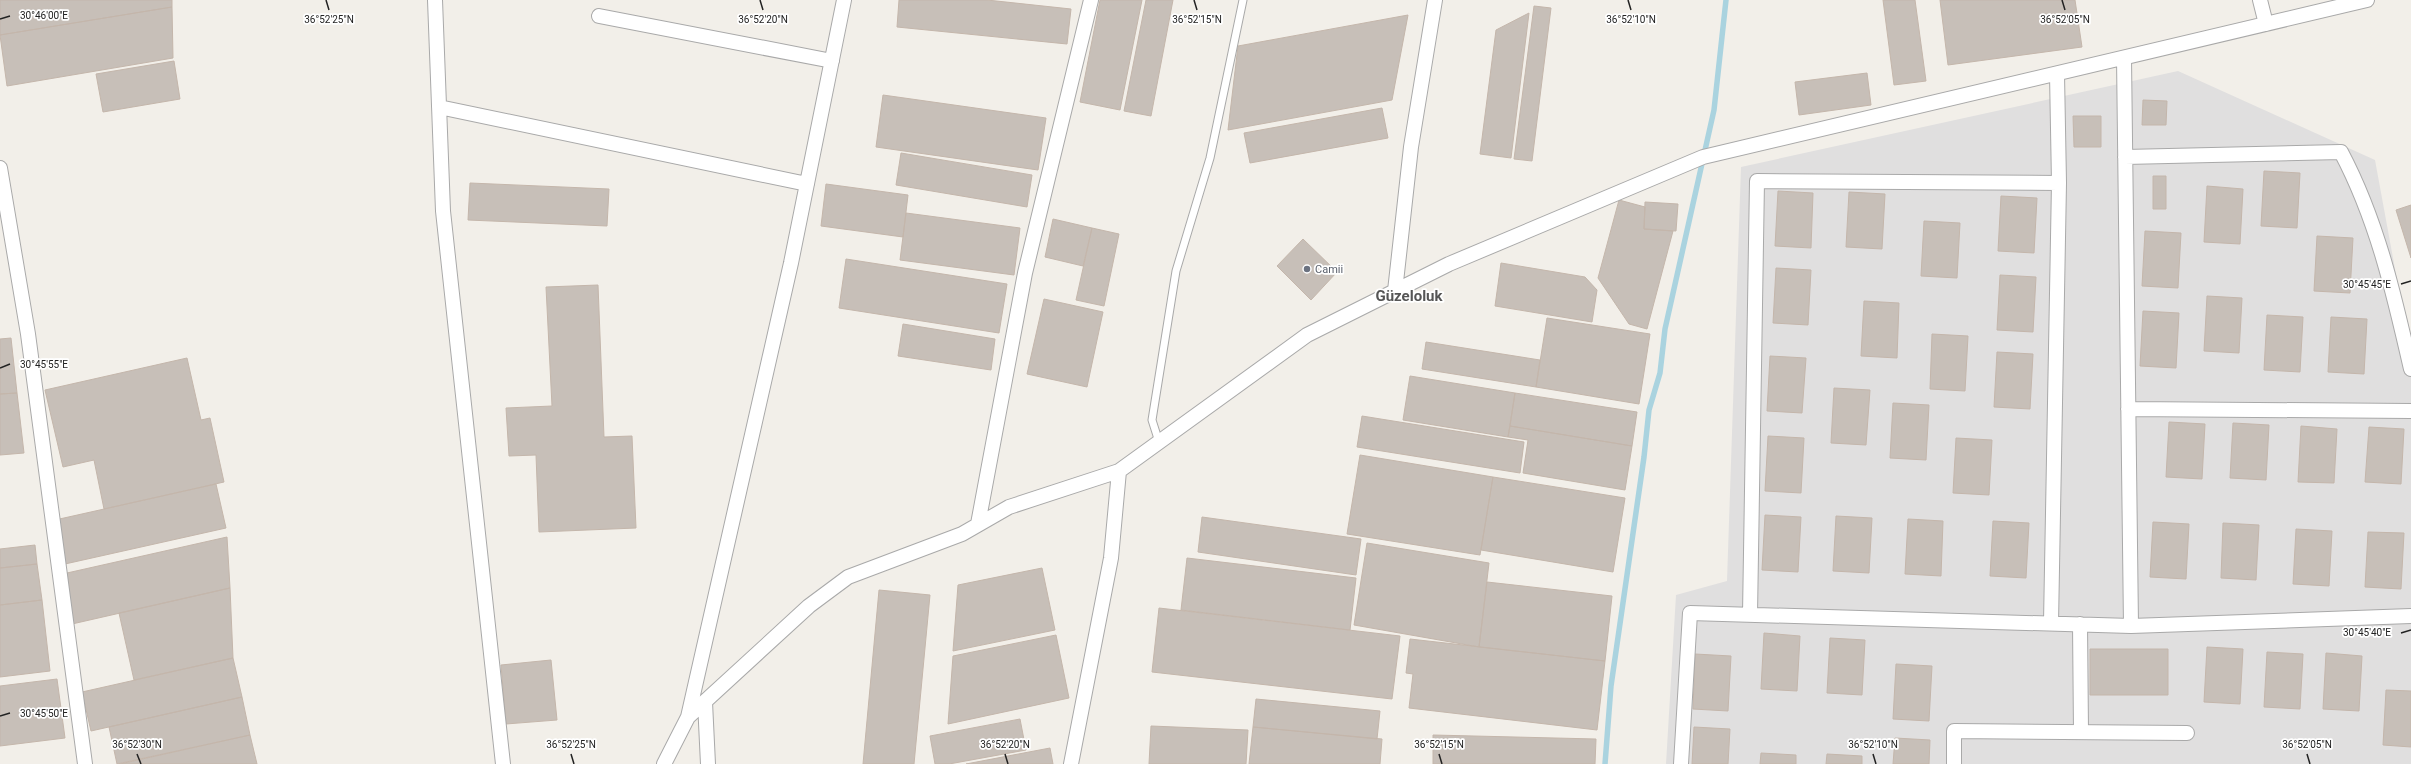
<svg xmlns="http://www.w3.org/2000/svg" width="2411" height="764" viewBox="0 0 2411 764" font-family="Roboto,sans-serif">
<rect width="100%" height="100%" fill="#f2efe9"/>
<path fill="#e0dfdf" d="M2178,71l197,89 36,196v408h-745l10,-169 51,-14 14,-414z"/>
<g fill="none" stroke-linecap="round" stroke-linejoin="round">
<path stroke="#aad3df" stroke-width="5.5" d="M1605,764l6,-78 33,-229 5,-47 11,-37 5,-44 49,-219 12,-110"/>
</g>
<path fill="#c7bfb8" stroke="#c4b6ab" d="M0,0h172v7l-172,28z
M899,0h88l84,9 -4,35 -170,-17z
M1100,0h42l-22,110 -40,-8z
M1146,0h27l-22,116 -27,-5z
M1883,0h32l11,81 -32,4z
M1940,0h135l7,47 -134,18z
M1534,6l17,2 -19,153 -18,-2z
M172,7l1,51 -166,28 -7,-51z
M1529,13l-18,145 -31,-4 16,-124z
M1408,15l-16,85 -164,30 10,-84z
M174,61l6,38 -77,13 -7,-38z
M1867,73l4,32 -72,10 -4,-33z
M883,95l163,23 -8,52 -162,-23z
M2143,100l24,1 -1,24h-24z
M1382,108l6,30 -138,25 -6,-30z
M2073,116h28v31h-27z
M901,153l131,22 -5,32 -131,-22z
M2264,171l36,2 -3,55 -36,-2z
M2153,176h13v33h-13z
M470,183l139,6 -2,37 -139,-6z
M826,184l82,11 -5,42 -82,-11z
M2207,186l36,3 -3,55 -36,-2z
M1778,191l35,2 -2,55 -36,-2z
M1849,192l36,2 -3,55 -36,-2z
M2001,196l36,2 -3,55 -36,-2z
M1619,200l26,7 -1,22 29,2 -26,98 -18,-5 -31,-46z
M1645,202l33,2 -2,27 -32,-2z
M2411,205v53l-15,-48z
M906,213l114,15 -6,47 -114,-15z
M1053,219l39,9 -9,38 -38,-9z
M1924,221l36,2 -3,55 -36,-2z
M1092,228l27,6 -15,72 -28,-6z
M2145,231l36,2 -3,55 -36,-2z
M2317,236l36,2 -3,55 -36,-2z
M1303,239l34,33 -26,28 -34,-34z
M846,259l161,25 -8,49 -160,-25z
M1501,263l84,14 12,13 -5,32 -97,-16z
M1776,268l35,2 -3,55 -35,-2z
M2000,275l36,2 -3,55 -36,-2z
M598,285l6,152 28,-1 4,92 -97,4 -3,-77 -27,1 -3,-48 46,-2 -6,-119z
M2207,296l35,2 -3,55 -35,-2z
M1044,299l59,13 -16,75 -60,-13z
M1864,301l35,2 -2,55 -36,-2z
M2143,311l36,2 -3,55 -36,-2z
M2267,315l36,2 -3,55 -36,-2z
M2331,317l36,2 -3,55 -36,-2z
M1547,318l103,16 -11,70 -103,-17z
M903,324l92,15 -4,31 -93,-14z
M1932,334l36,2 -3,55 -35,-2z
M11,338l6,55 -17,1v-55z
M1426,342l114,18 -4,27 -114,-18z
M1997,352l36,2 -3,55 -36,-2z
M1770,356l36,2 -4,55 -35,-2z
M187,358l14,62 9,-2 14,64 -120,27 -10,-49 -31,7 -18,-77z
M1410,376l105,17 -7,44 -105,-17z
M1834,388l36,2 -4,55 -35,-2z
M17,393l7,60 -24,2v-61z
M1515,393l122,19 -5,34 -122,-20z
M1893,403l36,2 -3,55 -36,-2z
M1362,416l162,26 -4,31 -163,-26z
M2169,422l36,2 -3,55 -36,-2z
M2233,423l36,2 -3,55 -36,-2z
M1510,426l122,20 -7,44 -102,-17 5,-33 -20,-3z
M2301,426l36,3 -3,54 -36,-1z
M2369,427l35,2 -3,55 -36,-2z
M1768,436l36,2 -3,55 -36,-2z
M1956,438l36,2 -3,55 -36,-2z
M1360,455l133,22 -13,78 -133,-21z
M1493,477l132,21 -12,74 -132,-22z
M216,484l10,44 -161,36 -10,-44z
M1765,515l36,2 -3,55 -36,-2z
M1836,516l36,2 -3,55 -36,-2z
M1202,517l159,22 -5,36 -158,-23z
M1908,519l35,2 -2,55 -36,-2z
M1993,521l36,2 -3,55 -36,-2z
M2153,522l36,2 -3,55 -36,-2z
M2223,523l36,2 -3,55 -35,-2z
M2296,529l36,2 -3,55 -36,-2z
M2368,532l36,1 -3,56 -36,-2z
M227,537l3,51 -158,36 -6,-24 1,-27z
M1367,543l122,20 -10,84 -125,-22z
M35,545l2,19 -37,4v-19z
M1187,558l169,20 -6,52 -169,-20z
M37,564l5,36 -42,5v-37z
M1042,568l13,62 -102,21 5,-66z
M1487,582l125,14 -7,65 -126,-14z
M230,588l3,70 -99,22 -15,-67z
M879,590l51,5 -16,169h-51z
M42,600l8,71 -50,6v-72z
M1159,608l241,28 -8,63 -240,-27z
M1764,633l36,3 -3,55 -36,-2z
M1056,635l13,63 -121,26 5,-68z
M1830,638l35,2 -3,55 -35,-2z
M1410,639l195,22 -8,69 -188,-22 4,-34 -7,-1z
M2207,647l36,2 -3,55 -36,-2z
M2090,649h78v46h-78z
M2267,652l36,2 -3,55 -36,-2z
M2326,653l36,3 -3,55 -36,-2z
M1695,654l36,2 -3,55 -35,-2z
M233,658l9,39 -151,34 -9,-39z
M551,660l6,60 -51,4 -5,-59z
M1896,664l36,2 -3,55 -36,-2z
M57,679l8,59 -65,8v-60z
M2386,690l25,1v56l-28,-2z
M242,697l8,38 -133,29 -8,-37z
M1256,699l124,12 -3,28 -124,-12z
M1020,719l6,31 -77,14h-14l-5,-28z
M1151,726l97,4 -2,34h-97z
M1253,727l129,12 -2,25h-131z
M1694,727l36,2 -2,35h-36z
M250,735l7,29h-137z
M1433,735l163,4 -1,25h-162z
M1895,738l35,2 -1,24h-36z
M1050,748l3,16h-87z
M1761,753l35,2v9h-36z
M1827,754l35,2v8h-36z"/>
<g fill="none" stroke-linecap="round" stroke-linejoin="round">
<defs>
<path id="lane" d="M1159,442l-7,-22 24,-149 34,-113 33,-158"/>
<path id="street" d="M435,0l8,211 60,553
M2260,0l6,24
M599,16l233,45
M2124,58l7,568
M2057,74l2,109
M439,107l368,77
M2125,157l216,-5c36,68 53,142 70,217
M0,168l28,166 57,430
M1395,291l16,-144 24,-147
M2128,409l283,2
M978,524l47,-251 66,-273
M1750,615l7,-434 302,2 -8,440
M2080,624l1,108
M705,702l3,62
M688,717l103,-454 53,-263
M664,764l24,-47 121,-111 39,-29 114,-43 47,-27 110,-36 188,-136 142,-71 254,-107 664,-157
M1071,764l40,-206 8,-87
M1681,764l9,-151 441,13 280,-10
M1954,764v-33l233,2"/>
</defs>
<use href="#lane" stroke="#a9a9a9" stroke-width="9"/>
<use href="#street" stroke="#a9a9a9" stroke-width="16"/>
<use href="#lane" stroke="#fff" stroke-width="7"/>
<use href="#street" stroke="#fff" stroke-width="14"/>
</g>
<path fill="none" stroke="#222" stroke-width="1.5" d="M326,0l3,10M760,0l3,10M1194,0l3,10M1628,0l3,10M2062,0l3,10M0,19l10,-3M2401,284l10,-3M0,368l10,-4M2401,633l10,-3M0,716l10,-3M137,754l4,10M571,754l3,10M1005,754l3,10M1439,754l3,10M1873,754l3,10M2307,754l3,10"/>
<circle fill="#6b7280" stroke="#fff" stroke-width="1.5" cx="1307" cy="269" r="4"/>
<g text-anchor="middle" stroke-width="3.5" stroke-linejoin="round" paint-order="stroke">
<g font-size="11" fill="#5b616d" stroke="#fff" text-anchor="start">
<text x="1315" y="273">Camii</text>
</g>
<g font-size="15" font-weight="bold" fill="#555" stroke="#fff">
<text x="1409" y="301">Güzeloluk</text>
</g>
</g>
<g font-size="10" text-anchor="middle" fill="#222" stroke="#fff" stroke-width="3.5" stroke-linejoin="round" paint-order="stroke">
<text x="44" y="19">30°46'00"E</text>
<text x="329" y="23">36°52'25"N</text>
<text x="763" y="23">36°52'20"N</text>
<text x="1197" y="23">36°52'15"N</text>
<text x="1631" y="23">36°52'10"N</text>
<text x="2065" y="23">36°52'05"N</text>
<text x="2367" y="288">30°45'45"E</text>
<text x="44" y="368">30°45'55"E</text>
<text x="2367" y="636">30°45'40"E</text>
<text x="44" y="717">30°45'50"E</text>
<text x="137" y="748">36°52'30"N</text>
<text x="571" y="748">36°52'25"N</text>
<text x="1005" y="748">36°52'20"N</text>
<text x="1439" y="748">36°52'15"N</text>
<text x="1873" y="748">36°52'10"N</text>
<text x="2307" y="748">36°52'05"N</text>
</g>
</svg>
